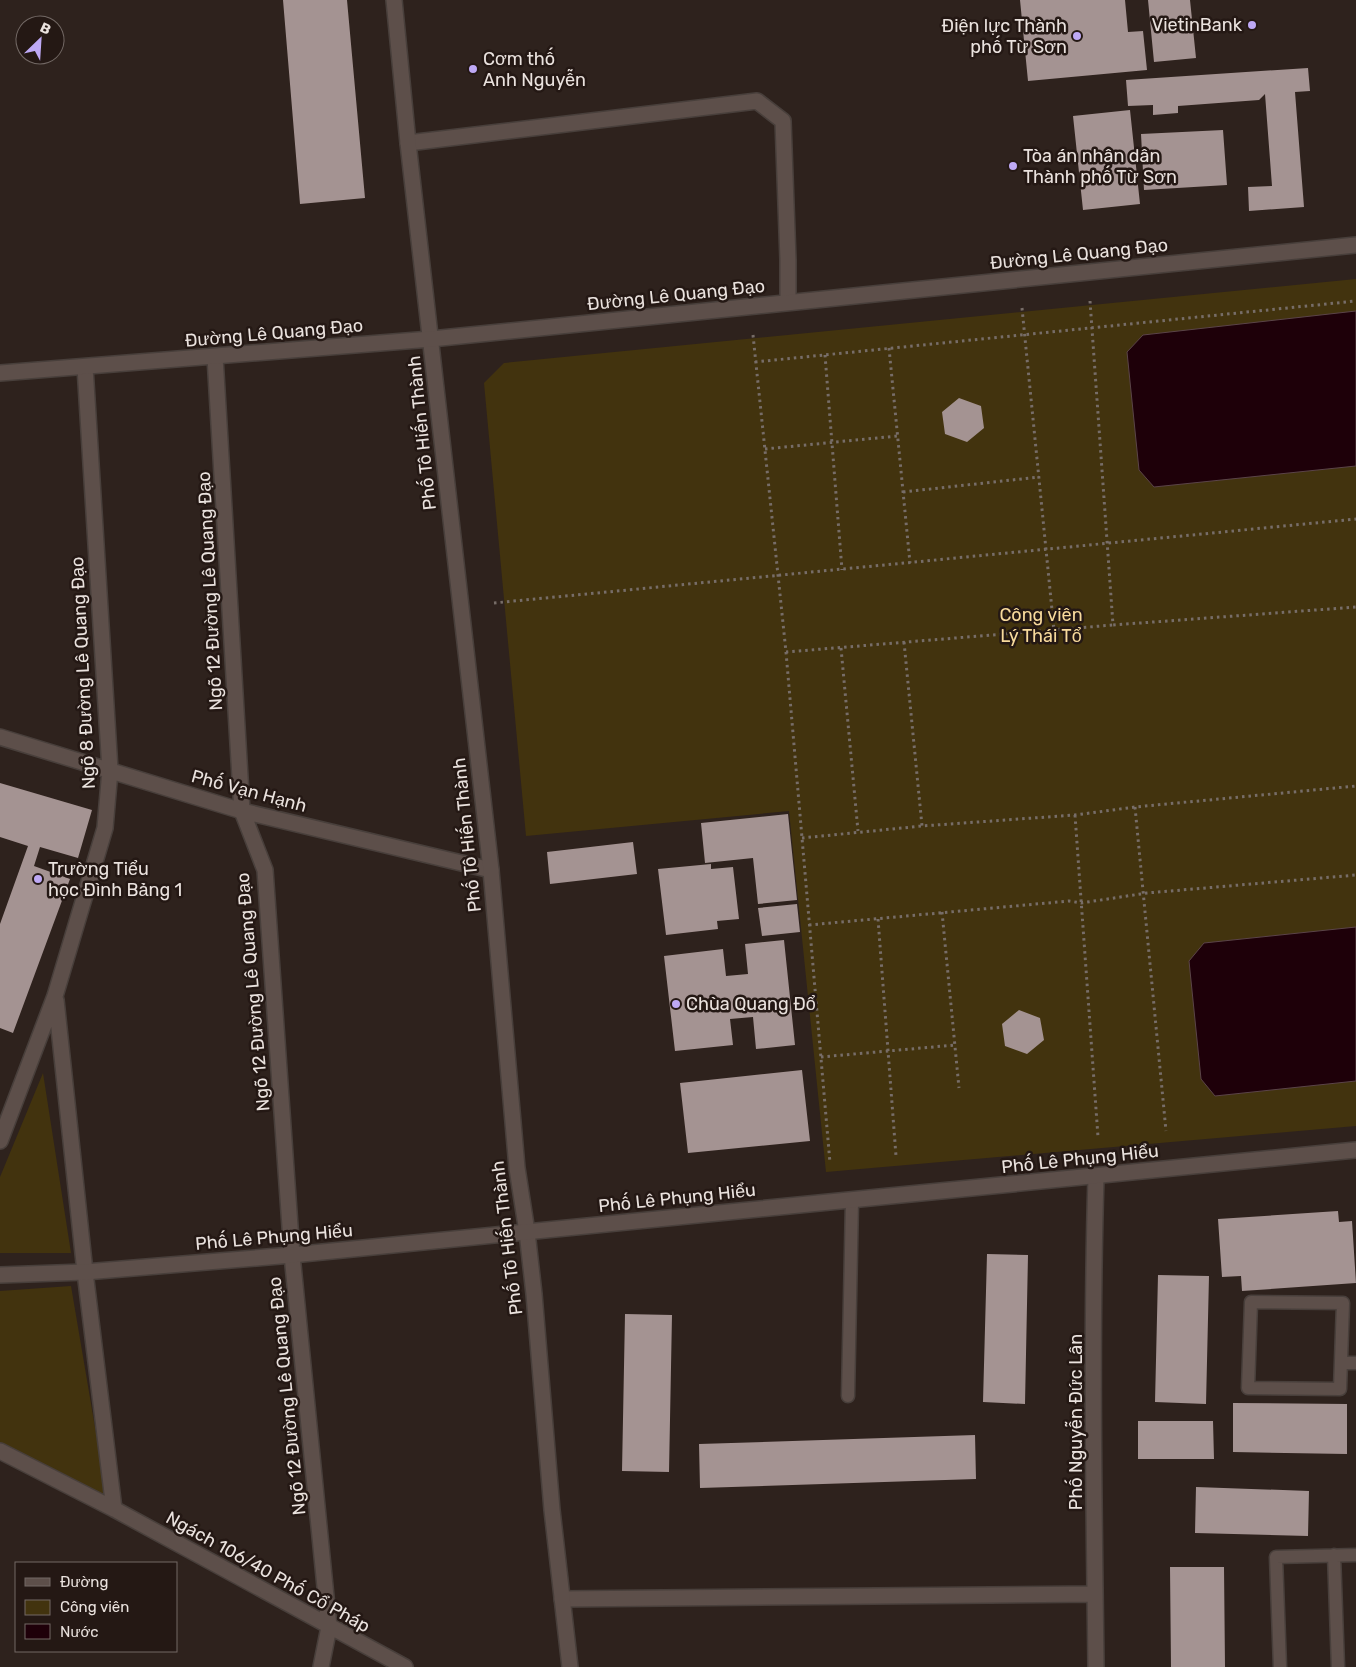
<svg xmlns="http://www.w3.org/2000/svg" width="1356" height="1667" viewBox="0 0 1356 1667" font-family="Rubik,sans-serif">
<rect width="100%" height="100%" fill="#2e221d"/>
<path fill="#42330e" d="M1356,279v847l-530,46 -37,-361 -263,25 -42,-453 20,-20z
M43,1073l28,180h-71v-76z
M71,1286l36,212 -107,-53v-154z"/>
<path fill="#1e0009" stroke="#5b4449" d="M1356,311v155l-202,21 -15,-17 -12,-118 16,-17z
M1356,927v154l-141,15 -14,-17 -12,-118 15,-18z"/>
<path fill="#a49392" d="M283,0h64l18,198 -65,6z
M1020,0h105l3,32 15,-1 4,39 -119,11z
M1148,0h42l6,58 -42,4z
M1308,68l2,23 -15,1 9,115 -55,4 -1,-24 24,-1 -7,-92 -6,6 -81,6v7l-25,2v-10l-25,1 -2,-26z
M1130,110l10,94 -57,6 -10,-94z
M1223,130l4,55 -83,5 -3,-56z
M959,398l22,8 3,22 -17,14 -22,-8 -3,-22z
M0,783l92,27 -14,48 -38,-11 -6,19 36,13 -57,154 -13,-5v-104l28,-78 -28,-9z
M788,814l9,86 -39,4 -5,-46 -48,5 -4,-40z
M633,842l4,32 -87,10 -3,-32z
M711,864v5l22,-2 6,52 -22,2 1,8 -52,6 -8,-66z
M797,904l3,28 -38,4 -4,-28z
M784,940l11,105 -39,4 -3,-32 -23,2 3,26 -58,6 -11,-95 59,-7 3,27 22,-2 -3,-30z
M1019,1010l21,8 4,22 -17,14 -22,-8 -3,-22z
M802,1070l8,71 -122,12 -8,-70z
M1338,1211l1,11 13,-1 4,62 -114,8 -1,-15 -19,1 -4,-58z
M987,1254l41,1 -3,149 -42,-2z
M1158,1275l51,1 -3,128 -51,-2z
M625,1314l47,1 -3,157 -47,-1z
M1233,1403l114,1v50l-114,-2z
M1138,1421h75l1,38h-76z
M975,1435l1,44 -276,9 -1,-44z
M1196,1487l113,4 -1,45 -113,-3z
M1170,1567h54l1,100h-54z"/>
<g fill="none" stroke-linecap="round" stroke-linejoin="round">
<defs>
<path id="service" d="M1251,1302l92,1 -3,86 -92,-1z
M1342,1363h14
M848,1396l4,-195
M1334,1555l4,112
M1280,1667l-4,-110 80,-2"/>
<path id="minor" d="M408,143l349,-42 26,20 5,139v42
M215,357l27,454 23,59 27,385 37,372 -8,40
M0,737l242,74 249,59
M56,1000l29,272 29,237
M0,1141l55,-145 50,-168 5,-58 -25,-403
M0,1451l114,58 291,158
M562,1599l533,-5
M1096,1667c-2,-163 -5,-327 0,-490"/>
<path id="tertiary" d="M394,0l14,143 83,727 26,298 10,64 7,62 18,216 18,157"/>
<path id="secondary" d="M0,373l431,-34 925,-94
M0,1275l85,-3 207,-17 1064,-105"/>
</defs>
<use href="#service" stroke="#483f3b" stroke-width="15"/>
<use href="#minor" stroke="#483f3b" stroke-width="18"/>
<use href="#tertiary" stroke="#483f3b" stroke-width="18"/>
<use href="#secondary" stroke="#483f3b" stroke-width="18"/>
<path stroke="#776d68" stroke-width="3" stroke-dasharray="2.5 4" stroke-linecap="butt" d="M1090,301l23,324 243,-18
M1022,308l32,322
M753,335l33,317 327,-27
M889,348l21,215
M825,355l17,215
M755,362l601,-61
M765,449l132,-13
M903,492l136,-15
M494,603l862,-84
M904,642l18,184
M841,648l17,183
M786,652l44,511
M1135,807l31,324
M1075,815l23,322
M802,838l120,-12 153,-11 60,-8 221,-21
M942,912l17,176
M878,919l18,237
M809,925l260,-24 12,2 66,-10 209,-18
M821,1057l134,-12"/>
<use href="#service" stroke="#5d4f4a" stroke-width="12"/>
<use href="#minor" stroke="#5d4f4a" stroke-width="15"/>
<use href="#tertiary" stroke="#5d4f4a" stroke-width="15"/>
<use href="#secondary" stroke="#5d4f4a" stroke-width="15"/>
</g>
<g fill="#bea9f5" stroke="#241814" stroke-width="2">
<circle cx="1252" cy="25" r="5"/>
<circle cx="1077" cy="36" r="5"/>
<circle cx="473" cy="69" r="5"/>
<circle cx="1013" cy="166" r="5"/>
<circle cx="38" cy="879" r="5"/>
<circle cx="676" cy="1004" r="5"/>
</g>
<g text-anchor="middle" stroke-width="5" stroke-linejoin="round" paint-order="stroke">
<g font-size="18" fill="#eae2de" stroke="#241814" text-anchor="start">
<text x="1242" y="31" text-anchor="end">VietinBank</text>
<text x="1067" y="32" text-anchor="end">Điện lực Thành<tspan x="1067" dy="21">phố Từ Sơn</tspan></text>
<text x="483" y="65">Cơm thố<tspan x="483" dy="21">Anh Nguyễn</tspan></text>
<text x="1023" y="162">Tòa án nhân dân<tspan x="1023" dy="21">Thành phố Từ Sơn</tspan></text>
<text x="48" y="875">Trường Tiểu<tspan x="48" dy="21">học Đình Bảng 1</tspan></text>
<text x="686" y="1010">Chùa Quang Đổ</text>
</g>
<g font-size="18" fill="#eae2de" stroke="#241814">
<text transform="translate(1079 254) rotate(-6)" y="6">Đường Lê Quang Đạo</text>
<text transform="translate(676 295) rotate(-6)" y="6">Đường Lê Quang Đạo</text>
<text transform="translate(274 333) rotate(-5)" y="6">Đường Lê Quang Đạo</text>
<text transform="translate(422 433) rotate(-96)" y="6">Phố Tô Hiến Thành</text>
<text transform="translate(210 591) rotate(-93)" y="6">Ngõ 12 Đường Lê Quang Đạo</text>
<text transform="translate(83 673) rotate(-93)" y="6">Ngõ 8 Đường Lê Quang Đạo</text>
<text transform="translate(249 791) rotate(15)" y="6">Phố Vạn Hạnh</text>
<text transform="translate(467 835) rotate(-96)" y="6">Phố Tô Hiến Thành</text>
<text transform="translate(253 992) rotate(-95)" y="6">Ngõ 12 Đường Lê Quang Đạo</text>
<text transform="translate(1080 1159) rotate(-6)" y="6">Phố Lê Phụng Hiểu</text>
<text transform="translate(677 1198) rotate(-6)" y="6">Phố Lê Phụng Hiểu</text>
<text transform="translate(274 1237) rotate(-5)" y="6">Phố Lê Phụng Hiểu</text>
<text transform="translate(507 1238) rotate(-97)" y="6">Phố Tô Hiến Thành</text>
<text transform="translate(287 1396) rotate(-96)" y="6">Ngõ 12 Đường Lê Quang Đạo</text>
<text transform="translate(1076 1422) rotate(-90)" y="6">Phố Nguyễn Đức Lân</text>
<text transform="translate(268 1572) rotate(29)" y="6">Ngách 106/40 Phố Cổ Pháp</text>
</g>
<g font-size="18" fill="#f8da9c" stroke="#241814">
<text x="1041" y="621">Công viên<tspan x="1041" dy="21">Lý Thái Tổ</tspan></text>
</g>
</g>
<rect x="15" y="1562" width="162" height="90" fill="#241814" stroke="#736965"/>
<rect x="25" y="1578" width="25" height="8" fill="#5d4f4a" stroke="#736965"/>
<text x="60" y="1587" font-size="15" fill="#eae2de">Đường</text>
<rect x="25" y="1600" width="25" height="15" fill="#42330e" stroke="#736965"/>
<text x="60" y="1612" font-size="15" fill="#eae2de">Công viên</text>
<rect x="25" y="1624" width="25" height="15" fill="#1e0009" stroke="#736965"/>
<text x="60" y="1637" font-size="15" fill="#eae2de">Nước</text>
<g transform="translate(40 40) rotate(25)"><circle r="24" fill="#241814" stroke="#736965"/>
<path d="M0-4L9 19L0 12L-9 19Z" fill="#bea9f5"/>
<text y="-8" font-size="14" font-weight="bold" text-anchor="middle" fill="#eae2de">B</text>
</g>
</svg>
